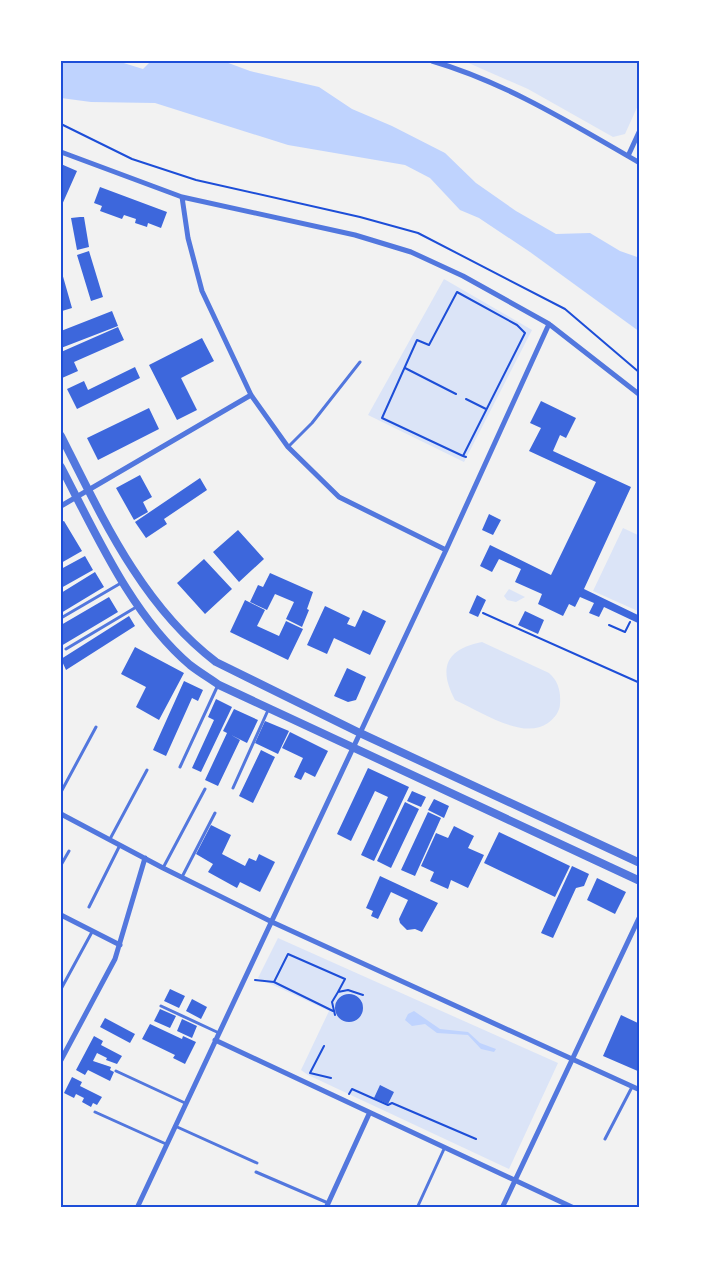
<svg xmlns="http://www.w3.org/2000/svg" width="701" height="1269" viewBox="0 0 701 1269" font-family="Inter,sans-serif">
<rect width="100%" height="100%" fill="#f2f2f2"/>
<path fill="#dbe4f7" d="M464,61h176v40l-15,33 -12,3 -85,-48z
M444,279l88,51 -68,132 -96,-47z
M623,528l17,8v76l-47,-21z
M509,589l16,8 -9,5 -9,-2 -3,-4z
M482,642l67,31c9,8 12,18 11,31 0,7 -6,15 -12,19 -25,18 -68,-12 -93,-23 -17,-32 -9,-51 27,-58z
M278,938l280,125 -49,106 -201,-94 -7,-5 28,-59 -71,-33z"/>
<path fill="#bfd3fe" d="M61,61h56l26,8 8,-8h72l27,10 69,16 33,22 40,17 53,27 31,30 40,28 40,23 34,-1 30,18 20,7v74l-110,-80 -51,-34 -19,-8 -30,-32 -25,-13 -117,-20 -133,-42 -64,-1 -30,-4z
M414,1011l26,18 28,3 12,11 16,6 -2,3 -13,-3 -13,-14 -31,-2 -12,-9 -13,2 -7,-6 3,-6z"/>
<path fill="#3d67dc" d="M61,164l16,7 -16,36z
M100,187l67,25 -6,16 -13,-5 -1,4 -12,-4 1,-4 -12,-4 -2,4 -22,-8 2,-5 -8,-3z
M80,217h4l5,30 -12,3 -6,-32z
M89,251l14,46 -12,4 -14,-46z
M62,273l10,35 -10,3 -1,-38z
M112,311l6,15 -57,22v-17z
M118,327l6,13 -50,22 4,9 -16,7 -1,-26z
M202,338l12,23 -33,17 16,32 -20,10 -28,-55z
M135,367l5,11 -63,31 -10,-20 17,-8 4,9z
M541,401l35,17 -10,20 -6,-3 -7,16 78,36 -47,102 56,27v8l-36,-17 -5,10 -10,-4 5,-10 -14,-6 -5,10 -6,-3 -6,12 -25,-12 4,-10 -27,-12 6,-13 -22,-10 -7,13 -12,-6 10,-21 61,30 45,-93 -67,-31 12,-23 -11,-5z
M149,408l10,21 -61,31 -11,-22z
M140,475l12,22 -9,5 5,10 -14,8 -18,-32z
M200,478l7,12 -43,29 3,5 -21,14 -11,-16z
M489,514l12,6 -8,15 -11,-5z
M64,521l18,30 -21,12v-41z
M238,530l26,29 -25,23 -26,-30z
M85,556l8,14 -32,18v-19z
M204,559l28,30 -27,25 -28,-31z
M95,572l9,15 -43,26v-20z
M270,573l43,19 -6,17 2,1 -7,17 -16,-8 8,-17 -19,-8 -8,16 -17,-8 8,-17 5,2z
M477,595l9,5 -8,17 -9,-4z
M109,597l9,15 -57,34v-21z
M245,600l20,10 -8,16 22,10 7,-15 17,8 -15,31 -58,-28z
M325,606l25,12 -3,6 8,3 8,-17 23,11 -16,34 -36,-17 -7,16 -20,-9z
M525,611l19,9 -6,14 -20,-9z
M129,616l6,10 -69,44 -5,-11z
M135,647l49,26 -25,47 -23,-13 10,-20 -25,-13z
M347,668l19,9 -10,23 -8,2 -14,-6z
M184,681l19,9 -5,11 -6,-3 -26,58 -13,-6z
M216,699l16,8 -31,65 -9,-4 22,-48 -6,-3z
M234,709l24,11 -11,23 -16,-8 9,5 -22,46 -13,-6 22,-47 -4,-2z
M265,721l24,10 -11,23 -23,-11z
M290,732l38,19 -13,26 -10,-5 -4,8 -7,-3 9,-19 -21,-10z
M261,750l14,7 -22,46 -14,-7z
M368,768l41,19 -35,74 -13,-6 27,-58 -13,-6 -24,50 -14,-7z
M412,791l14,6 -5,10 -14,-6z
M434,799l15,7 -5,12 -16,-8z
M405,802l14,7 -28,59 -14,-7z
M428,812l13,6 -26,58 -14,-6z
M211,825l20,10 -9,19 23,12 4,-8 7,3 3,-7 16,8 -15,30 -20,-10 -3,6 -29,-16 5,-8 -17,-10z
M454,826l20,10 -6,12 16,7 -16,33 -17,-8 -3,9 -18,-8 4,-9 -13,-6 15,-33 12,5z
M499,832l71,34 -15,31 -71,-34z
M572,866l17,8 -5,12 -8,2 -23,50 -12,-5z
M380,876l58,27 -16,29 -7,-3 -8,1 -7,-7 -1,-4 9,-19 -17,-8 -13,27 -7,-3 2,-5 -7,-3z
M597,878l29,14 -11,22 -28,-14z
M170,989l15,7 -6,12 -15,-7z
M335 1008a14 14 0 1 1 28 0a14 14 0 1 1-28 0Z
M192,999l15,8 -6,12 -15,-8z
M160,1009l16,7 -6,12 -16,-7z
M621,1015l19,9v48l-37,-16z
M105,1018l30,16 -5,9 -30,-16z
M182,1019l15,7 -5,12 -15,-7z
M150,1024l32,15 1,-3 13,6 -11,22 -12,-6 2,-3 -33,-16z
M94,1036l9,5 -2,4 21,11 -5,8 -11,-4 1,-2 -10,-5 -4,8 18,6 -1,3 4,2 -4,9 -22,-11 -3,5 -9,-5z
M72,1077l10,5 -2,4 22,11 -5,8 -4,-2 -2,4 -9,-5 2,-4 -8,-4 -2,4 -10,-5z
M380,1085l14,7 -6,12 -14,-6z"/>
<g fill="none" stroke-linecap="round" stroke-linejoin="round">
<path stroke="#1d4ed8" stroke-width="2" d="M61,124l71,35 64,21 164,37 58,16 147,76 75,64
M405,368l51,26
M466,399l20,10
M463,456l62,-123 -8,-8 -60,-33 -28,53 -12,-5 -35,78 81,38 3,1
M483,613l157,70
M609,625l16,7 5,-10
M255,980l19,2
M333,1011l-59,-29 14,-28 57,25 -7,13
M335,1015l-3,-13 6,-10 10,-2 15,5
M324,1046l-14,27 21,5
M349,1094l3,-5 36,16 4,-2 84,36"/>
<path stroke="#5277de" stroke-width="3" d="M288,447l24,-24 48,-61
M61,618l60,-35
M66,649l72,-43
M180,767l38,-82
M233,788l36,-80
M61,792l35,-65
M110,839l37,-69
M61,865l8,-14
M163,868l42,-79
M182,877l33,-64
M89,907l31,-62
M61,989l31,-57
M161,1006l58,27
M116,1071l69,32
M95,1112l71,32
M175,1126l82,37
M605,1139l27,-52
M256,1172l72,31
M417,1208l27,-59"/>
<path stroke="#5277de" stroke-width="5" d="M432,61c75,22 140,63 208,102
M61,152l121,45 173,38 56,17 52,24 86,48 91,71
M628,156l12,-26
M182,197l6,41 14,53 49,104 37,52 51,50 107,53
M61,506l190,-111
M61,814l102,54 109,54 368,168
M61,915l59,30
M215,1040l359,168
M61,1060l54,-101 30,-101
M137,1208l309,-658 103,-226
M326,1208l43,-94
M502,1208l138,-292"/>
<path stroke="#5277de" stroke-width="8" d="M61,436c41,81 81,170 155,226l144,71 280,130
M61,467c35,67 71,149 129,198 9,7 19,13 29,20l421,196"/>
</g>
<rect width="701" height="1269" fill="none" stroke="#ffffff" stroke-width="125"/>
<rect x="62" y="62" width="576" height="1144" fill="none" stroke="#1d4ed8" stroke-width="2"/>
</svg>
